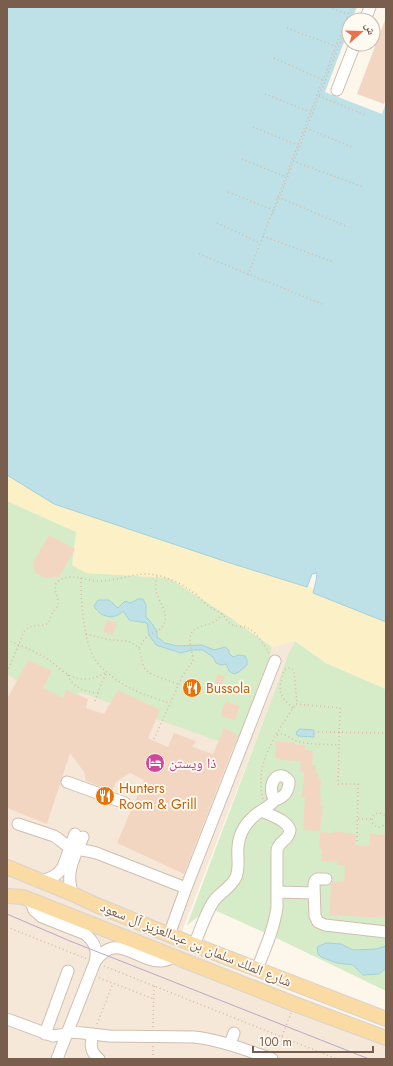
<svg xmlns="http://www.w3.org/2000/svg" width="393" height="1066" viewBox="0 0 393 1066" font-family="Jost,'Noto Naskh Arabic',sans-serif">
<rect width="100%" height="100%" fill="#fdf6eb"/>
<path fill="#f5e8d9" d="M7,469l306,124 -137,354 117,47 93,36v29h-379z"/>
<path fill="#d6ecc8" d="M7,501l69,31 10,41 83,5 59,38 44,31 -3,12 -34,88 -156,-55 -9,25 -9,-14 -54,-28z
M295,641l31,22 60,26v302l-116,-56 -60,-27 -23,17 102,-272z"/>
<path fill="#fcf0c6" d="M7,475l47,29 176,59 78,21 12,12 66,26v67l-60,-26 -30,-22 -24,6 -44,-31 -59,-38 -83,-5 -14,-8 4,-33 -69,-31z"/>
<path fill="#bee1e8" stroke="#a4d1d9" fill-rule="evenodd" d="M7,7h379v615l-73,-29 3,-12 1,-8 -5,1 -5,13 -77,-24 -176,-59 -47,-29zM349,20h24v24h-24z
M138,599h5l3,6v12c5,4 7,9 11,14v6l8,6 13,3 24,-1 12,5 11,-3 4,3v3l4,4 6,-2 6,1 2,4v5l-8,7 -5,2 -5,-3 -3,-7 -5,1 -5,-2 -3,-6 -10,-7h-11l-11,3 -25,-8 -7,-10 -2,-12c-4,-1 -16,-2 -18,-3 -1,-2 -4,-7 -6,-9 -9,10 -23,6 -29,-5l4,-6h11l9,8 7,-7 5,2z
M300,729l14,1v7l-16,-1 -2,-2 1,-3z
M326,943l15,1 12,6 23,-1 10,-3v22l-7,6 -16,1 -10,-10 -16,-2 -16,-6 -3,-3 -1,-7z"/>
<path fill="#fdf6eb" d="M357,7h29v96l-4,11 -57,-22 24,-63v15h24v-24h-21z"/>
<path fill="#f3d6c2" d="M385,20l1,78 -2,6 -27,-10z
M49,535l26,14 -16,28 -14,1 -10,-5 -2,-11z
M107,620l10,3 -4,12 -10,-3z
M28,660l24,11 -9,17 20,10 3,-8 22,9 -2,9 18,6 14,-24 42,20 -12,28 20,9 6,-14 22,8 -4,6 21,7 11,-26 14,7 -54,139 -67,-31 27,-63 -14,-7 -14,9 -4,9 -26,-10 -2,-9 -14,-19 -23,71 -40,-16v-109z
M218,674l7,3 -5,13 -7,-3z
M225,701l15,5 -5,14 -14,-4z
M276,741l18,2v1l11,1v5l8,1 -1,14h4v8h3l-1,6h3l-1,16 1,1 -1,10h3l-3,25 -17,-1 2,-33h-4l1,-6h1l1,-19 -4,-1 1,-10 -20,-1v-1l-6,-1z
M333,831l23,3 -1,11 15,1v-12l16,1v83l-57,-3 2,-31 2,-3 11,1 1,-16 -8,-1v-3l-16,-1 1,-12h-3l1,-17 13,1z"/>
<g fill="none" stroke-linecap="round" stroke-linejoin="round">
<defs>
<path id="minor" d="M365,20l5,-13
M337,90l18,-46
M67,782l58,21
M18,824l36,12c6,3 10,9 16,11 9,4 19,3 29,7l87,34
M326,879h-9l-2,2 -1,3 1,32 3,6 7,3 61,7
M40,881c10,-2 17,-5 23,-14l12,-33
M278,892l36,1
M73,894c-9,-19 2,-39 10,-57
M30,900l4,10 8,7 43,17c10,8 13,16 10,28l-38,97
M169,935l17,-47 89,-227
M194,945c6,-14 11,-30 19,-43 6,-9 18,-14 23,-25 4,-10 1,-19 2,-30 1,-14 9,-26 20,-34 6,-4 12,-7 17,-13 -10,-14 3,-34 14,-19 0,10 -4,16 -14,19
M95,962c21,-32 42,0 66,-1 5,0 8,-2 12,-4
M257,969c8,-20 17,-40 20,-62v-57c2,-10 12,-9 13,-20 -4,-11 -19,-14 -28,-19
M7,1019l46,17 14,-2
M68,1032l15,1 26,3 85,1c27,3 52,13 78,22
M45,1034l23,-63
M93,1034c-3,10 -3,18 6,25
M230,1044l4,-11"/>
<path id="major" d="M7,867l66,27 21,10 100,41 192,74
M7,896l16,1 271,107 92,34"/>
</defs>
<use href="#minor" stroke="#d0beaf" stroke-width="13"/>
<use href="#major" stroke="#d9d2cd" stroke-width="16"/>
<path stroke="#d8b9a4" stroke-width="1.5" stroke-dasharray="1 3" stroke-linecap="butt" d="M329,7l19,7
M287,28l48,18
M274,58l49,22
M265,94l45,18
M319,96l46,19
M253,127l45,18
M306,128l48,20
M242,159l44,18
M293,161l70,26
M228,192l45,18
M278,197l70,30
M273,214l81,-207
M217,223l43,20
M263,236l70,26
M199,254l123,50
M248,275l103,-268
M81,578c0,24 2,59 13,80 6,11 27,26 38,31 12,6 25,10 37,14
M86,634c9,2 18,5 27,6 7,1 15,0 21,4 10,6 5,19 13,27 6,5 23,10 31,13
M7,640c13,5 27,11 39,18 8,5 15,13 23,17 12,7 26,4 38,-3
M139,648c3,-5 5,-9 10,-13 5,-3 12,-4 15,-11 5,-11 -5,-22 -8,-33 -1,-5 0,-10 1,-15
M7,672c4,-9 8,-19 12,-28 2,-4 3,-10 6,-14 7,-7 17,-2 23,-7 2,-3 3,-8 5,-11 1,-2 3,-3 4,-5 5,-9 -9,-20 3,-27 12,-7 26,1 39,1 15,0 30,-6 45,-7 18,0 36,8 50,19 6,4 10,10 16,14 4,3 9,4 13,8 3,3 4,7 8,9 4,3 10,2 14,3 12,4 18,17 24,26
M68,675c4,13 18,17 30,18
M95,701l7,-19 5,-10
M293,708c-17,-15 -14,-18 -9,-38 4,-3 7,-3 10,1l3,33
M318,732l68,1
M277,735c8,-3 13,4 20,6 12,4 29,3 42,4
M154,739l25,-55 4,-9 10,-14c0,-8 -4,-16 -3,-23 1,-12 14,-11 22,-15 4,-2 7,-5 10,-9
M263,799c-9,-35 12,-63 30,-91l2,-3 2,-1 43,4 -2,76h20l-1,58
M372 820a7 7 0 1 1 14 0a7 7 0 1 1-14 0Z
M358,819h14
M7,927l80,32
M104,966l233,93
M99,978l55,21
M97,1024l16,-41
M153,1027l1,-41
M282,1036l9,-23
M153,1059v-14"/>
<use href="#minor" stroke="#fff" stroke-width="11"/>
<use href="#major" stroke="#fbdba4" stroke-width="14"/>
<path stroke="#b9a7c8" stroke-width="1" d="M7,914l63,27 299,118"/>
</g>
<defs>
<symbol id="restaurant-disc" viewBox="-11 -11 22 22"><circle r="9.5" fill="#e8710a" stroke="#fffaf2"/><path d="M-5-6h1v4h1v-4h1v4h1v-4h1v5L-1.5 .5V6h-2V.5L-5-1ZM5-6V6H3V1.5H1.5Q1.5-4 5-6Z" fill="#fff"/></symbol>
<symbol id="hotel-disc" viewBox="-11 -11 22 22"><circle r="9.5" fill="#d1479c" stroke="#fffaf2"/><path d="M-6-4.5h1.5V1H6V5H4.5V3h-9V5H-6ZM-4 0a1.8 1.8 0 1 1 3.6 0ZM.5 0V-2.5h3Q6-2.5 6 0Z" fill="#fff"/></symbol>
</defs>
<g fill-rule="evenodd">
<use href="#restaurant-disc" x="181" y="677" width="22" height="22"/>
<use href="#hotel-disc" x="144" y="752" width="22" height="22"/>
<use href="#restaurant-disc" x="94" y="785" width="22" height="22"/>
</g>
<g text-anchor="middle" stroke-width="3.5" stroke-linejoin="round" paint-order="stroke">
<g font-size="14" fill="#c56008" stroke="#fffaf2" text-anchor="start">
<text x="206" y="693">Bussola</text>
<text x="119" y="793">Hunters<tspan x="119" dy="16">Room &amp; Grill</tspan></text>
</g>
<g font-size="14" fill="#b23c85" stroke="#fffaf2" text-anchor="start">
<text x="169" y="768">ذا ويستن</text>
</g>
<g font-size="14" fill="#795d4d" stroke="#fffaf2">
<text transform="translate(196 944) rotate(22)" y="5">شارع الملك سلمان بن عبدالعزيز آل سعود</text>
</g>
</g>
<rect width="393" height="1066" fill="none" stroke="#795d4d" stroke-width="16"/>
<g transform="translate(361 32) rotate(70)"><circle r="19" fill="#fffaf2" stroke="#c9bbb0"/>
<path d="M0-3L7 15L0 10L-7 15Z" fill="#e67250"/>
<text y="-6" font-size="11" font-weight="bold" text-anchor="middle" fill="#795d4d">ش</text>
</g>
<path d="M253 1046v6h120v-6" fill="none" stroke="#795d4d" stroke-width="2"/>
<text x="259" y="1046" font-size="12" fill="#795d4d" stroke="#fffaf2" stroke-width="3" paint-order="stroke">100 m</text>
</svg>
